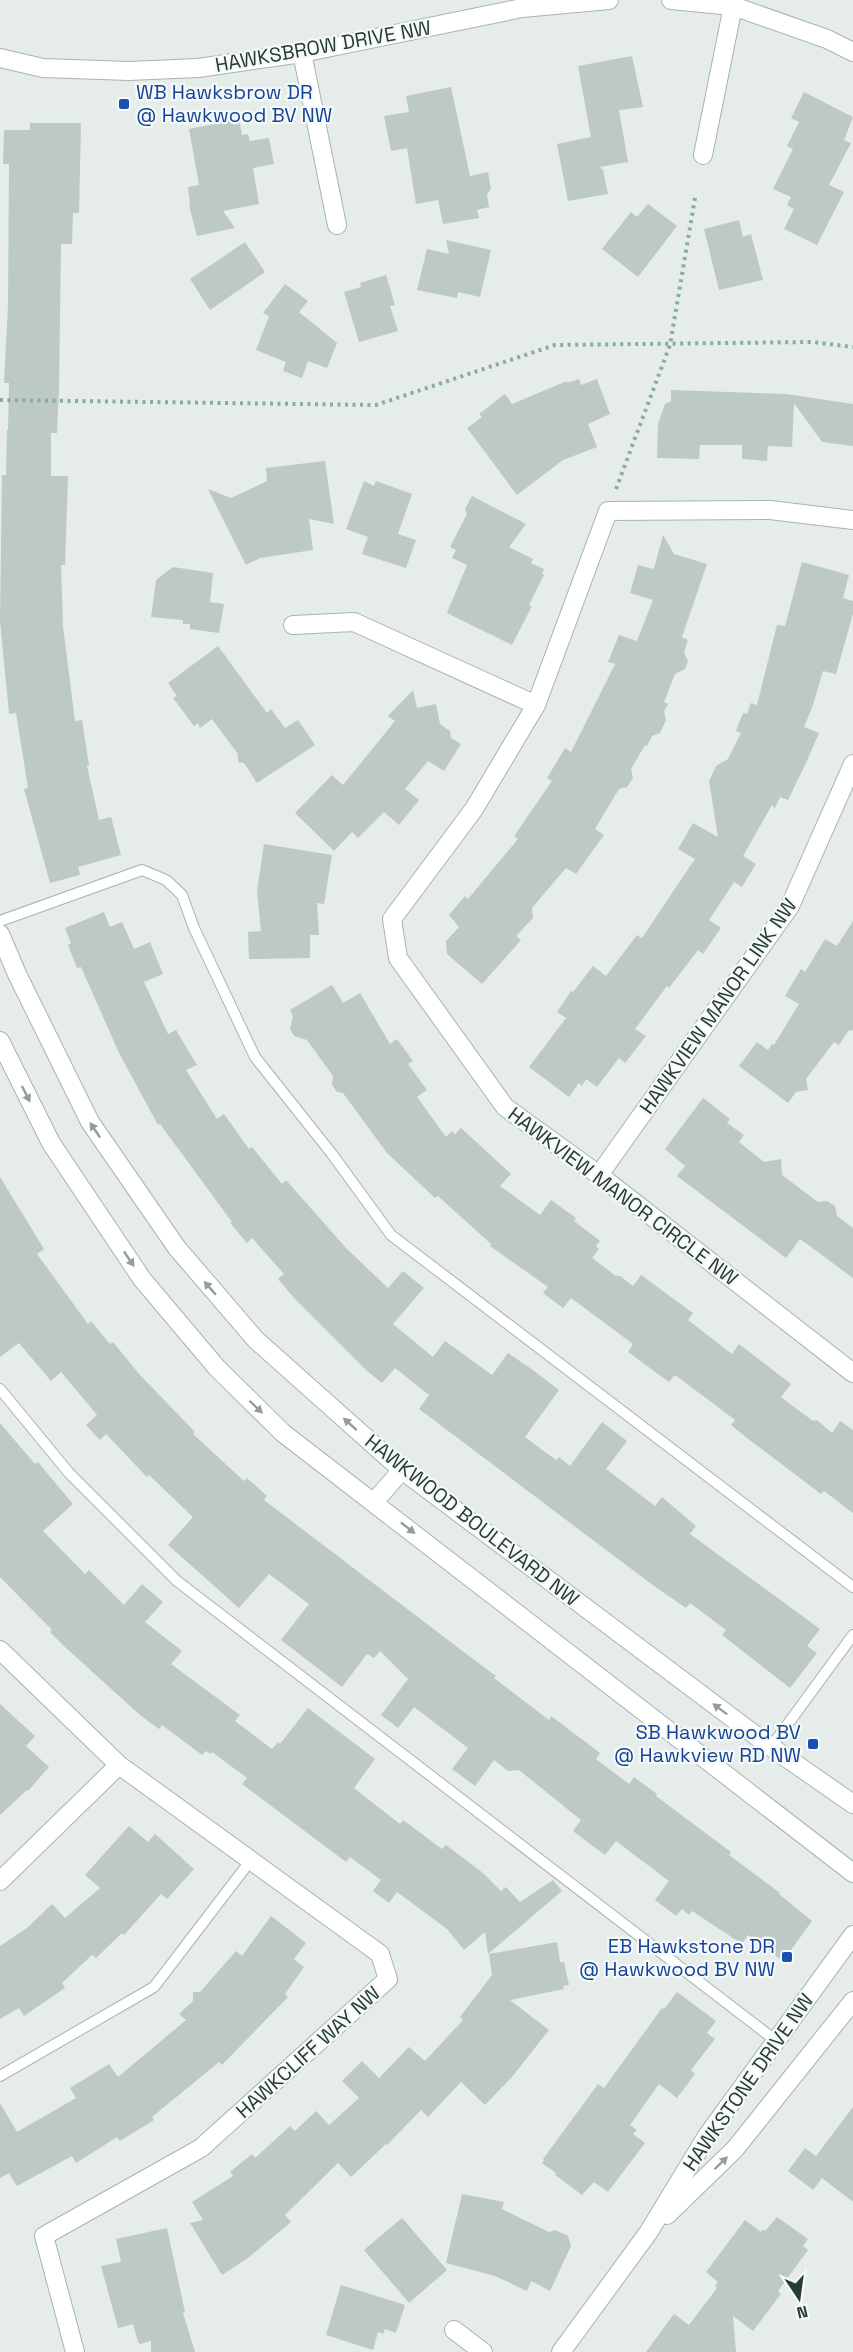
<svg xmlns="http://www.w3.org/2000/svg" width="853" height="2352" viewBox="0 0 853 2352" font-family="'Space Grotesk',sans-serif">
<rect width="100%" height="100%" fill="#e5ece9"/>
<path fill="#bdc9c5" d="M632,56l11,51 -24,3 9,52 -28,5 3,3 5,24 -40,7 -11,-57 34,-7 -13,-71z
M451,87l19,89 18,-4 3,17 -4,6 2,12 -12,3 2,8 -36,6 -5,-24 -22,4 -9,-56 -16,3 -7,-35 25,-4 -3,-16z
M804,92l49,25 -9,23 7,3 -22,42 15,7 -27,53 -33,-16 10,-20 -7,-4 4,-8 -18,-8 20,-40 -6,-3 12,-24 -8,-4z
M239,119l3,16 6,-1 2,7 19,-3 5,26 -21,4 6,36 -36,7 12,17 -38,8 -8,-31 1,-2 -2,-16 11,-2 -10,-56z
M30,123h51l-2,90h-6l-1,31h-11l-2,145 -2,44h-6v43h17l-3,89h-4l2,61 12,95 7,-1 7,45 -2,1 12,54 12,-3 10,38 -43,12 2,8 -30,8 -26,-94 4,-1 -12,-75 -7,1 -9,-93 2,-146h4l1,-45h1l1,-47h-5l4,-78 1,-141h-6l1,-34h26z
M648,204l29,22 -39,51 -36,-28 29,-37 6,5z
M739,220l4,17 8,-3 12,46 -44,10 -15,-61z
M446,240l45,10 -11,47 -22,-5 -1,6 -40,-8 10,-41 22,5z
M245,242l20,30 -55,38 -20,-31z
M386,275l9,30 -5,1 8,25 -39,11 -15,-50 17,-5 -1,-4z
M285,284l23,17 -9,11 38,31 -10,25 -19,-7 -6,17 -19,-7 3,-9 -30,-12 13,-34 -6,-3z
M579,379l2,6 16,-6 13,35 -22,10 9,23 -34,13 -46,35 -50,-67 15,-11 -3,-3 26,-20 7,10 55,-23v2z
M671,390l115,4 67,10v42l-31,-4 -28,-39 -2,44 -24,-1 -1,15 -25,-2v-14h-42l-1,14 -42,-1 1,-34 7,-20 6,-3z
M325,461l9,63 -25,-5 4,31 -53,8 -14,7 -38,-76 23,9 36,-17 -1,-13z
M364,481l10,5 2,-5 36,13 -14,40 18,6 -10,28 -44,-14 6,-17 -22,-8z
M472,496l54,28 -17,23 24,12 -2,4 13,6 -2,5 2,1 -15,30 3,1 -20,39 -65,-32 20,-48 -15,-7 4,-8 -6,-3 17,-33 -2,-5z
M663,535l11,19 33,10 -25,73 6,3 -4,13 4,8 -3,8 -10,5 -11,28 4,2 -4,7 2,9 -6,13 -8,3 -5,10 -2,-1 -14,24 2,9 -6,9 -8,2 -24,40 9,6 -13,18 -15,21 -10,-6 -34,40 1,10 -17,18 5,4 -39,44 -35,-30 -1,-13 13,-14 -10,-12 16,-19 3,3 50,-60 -4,-3 38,-55 -5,-3 18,-30 6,4 44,-88 -7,-2 11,-27 18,6 16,-41 -23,-7 8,-28 16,4z
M802,562l47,13 -6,23 10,3v13l-17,60 -13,-3 -10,34 -9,22 15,6 -13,30 -18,37 -8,-3 -5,11 -3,-3 -29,51 13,8 -14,23 -8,-5 -25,38 12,8 -18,26 -5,-4 -29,38 -2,-2 -32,43 11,7 -21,27 -6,-5 -22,29 -11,-8 -4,7 -3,-3 -10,14 -40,-30 37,-49 -9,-6 14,-21 2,1 20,-26 13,10 31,-41 5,3 32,-48 21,-31 -17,-10 15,-26 25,14 -9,-56 7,-15 12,-7 13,-26 -5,-2 7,-18 4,1 4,-11 6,2 20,-80 8,1z
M173,567l40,6 -3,29 14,2 -5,29 -29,-4v-5h-7v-4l-32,-3 5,-37z
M218,646l49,67 4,-4 14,19 13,-8 17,25 -58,38 -13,-20 -6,-1v-8l-26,-35 -12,9 -2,-5 -4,3 -21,-28 4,-2 -9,-13z
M413,690l4,18 19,-4 4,20 10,7 1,7 10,6 -17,27 -16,-10 -23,28 14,11 -20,25 -15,-13 -26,26 -6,-6 -18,19 -39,-38 37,-38 11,10 52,-64 -7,-5z
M264,844l68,11 -8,49 -7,-1 2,32h-9v23l-61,1 -1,-27 13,-1 -4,-40z
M104,912l6,15 12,-5 12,27 16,-7 13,32 -19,8 24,52 8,-4 21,35 -11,5 31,49 7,-5 25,35 3,-2 30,37 4,-4 60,68 42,40 15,-17 21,17 -31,36 40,33 12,-16 47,34 16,-22 25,17 26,20 -34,47 31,23 3,-3 11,9 32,-44 25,19 -21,28 49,37 7,-9 34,29 -6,8 130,95 -13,17 10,7 -27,35 -68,-53 4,-5 -36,-27 -4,5 -32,-22 -235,-177 10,-14 -34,-27 -13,15 -16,-13 -72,-72 -16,-19 6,-5 -32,-36 -5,5 -17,-20 2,-1 -72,-98 -2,1 -39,-72 -38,-86 -4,1 -9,-23 3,-2 -6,-15z
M853,921v109l-5,1 -9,14 -5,-3 -28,37 2,11 -12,2 -8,11 -49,-37 18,-24 11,8 4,-6 2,1 25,-41 -14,-8 16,-27 4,3 20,-33 12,7z
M332,985l11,18 17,-10 30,51 7,-5 16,22 -5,3 19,26 -10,7 29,40 6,-6 3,3 6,-6 50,46 -11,12 40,29 11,-15 25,18 -2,3 26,20 -4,5 3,3 -7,9 24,18h4l13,10 8,-11 52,38 -5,7 44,34 7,-10 52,40 -10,13 32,24 4,-1 15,13 8,-12 13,9v83l-29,-22 -3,3 -74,-56 -16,-13 4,-5 -60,-45 -6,7 -41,-30 5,-8 -62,-46 -8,10 -20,-15 5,-6 -58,-41 1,-2 -53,-48 -3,2 -48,-45 -44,-60 -6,-1 -5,-7 1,-9 -26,-36 -13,-4 -4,-7 3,-13 -3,-6z
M703,1098l27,21 -3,4 17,12 -5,7 25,20 17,-3 1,16 36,27 9,-1 8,5 2,10 16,12v50l-53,-39 -14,19 -109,-82 8,-10 -20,-17z
M0,1177l44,72 -7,5 51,70 3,-3 19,23 3,-2 27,33 55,57 -2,2 51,47 3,-3 20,18 -3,4 209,159 23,17 -2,2 55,42 2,-4 49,37 -4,6 33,25 5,-7 23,17 -1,2 75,56 -2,3 51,38 -1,1 33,27 -29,40 -35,-26 -6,9 -50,-33 -3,4 -7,-6 -6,7 -21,-16 14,-19 -53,-40 -11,14 -32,-24 8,-11 -62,-50 -11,1 -14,-11 -19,26 -23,-17 16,-21 -54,-41 -16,21 -17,-13 27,-36 -28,-28 -6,7 -7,-4 -25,33 -61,-47 28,-36 -40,-30 -30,34 -71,-63 25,-28 -44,-42 -2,2 -41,-43 -6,6 -14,-15 11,-10 -36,-43 -10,9 -32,-38 -19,14z
M0,1423l35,41 3,-2 35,42 -30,27 42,43 4,-4 35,35 18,-21 21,18 -18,20 37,29 -11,13 69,51 -5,6 37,28 6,-7 2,2 28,-36 67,51 -21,29 46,36 3,-4 39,29 4,-4 37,28 18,18 5,-4 14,15 33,-22 9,11 -74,63 -3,-22 -21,18 -17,-21 -50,-37 -8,11 -16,-12 8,-11 -31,-23 -4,5 -104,-78 5,-6 -35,-26 -1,2 -5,-3 -4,4 -40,-30 -3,4 -19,-14 -74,-67 -16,-16 2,-2 -52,-53z
M0,1704l35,32 -9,10 23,21 -21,24 -1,-1 -27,25z
M129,1826l19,16 7,-8 39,35 -27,30 -6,-5 -37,41 -2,-2 -26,25 -4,-3 -30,28 3,5 -41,28 -5,-8 -19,11v-73l27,-18 25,-24 13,14 35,-30 -15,-13z
M271,1916l35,27 -12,16 10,8 -19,27 3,3 -66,68 -3,-3 -67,55 2,3 -34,21 -3,-4 -41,26 -4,-7 -55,30 -8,-13 -9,5v-75l17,29 59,-34 -6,-10 39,-24 9,13 68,-57 -7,-6 14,-13v-9h7l36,-41 6,5z
M557,1942l3,20h4l5,23 -6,1 1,3 -54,11 39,30 -37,47 -27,28 -24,-23 -33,35 -7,-7 -34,35 -1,-1 -35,33 -13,-14 -53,52 6,7 -43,36 -26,17 -32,-52 13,-3 -11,-18 41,-26 -3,-4 22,-18 3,4 35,-32 5,5 21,-20 13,14 30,-27 -17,-17 20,-20 17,17 30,-31 16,14 38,-41 -3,-3 32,-42 -3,-21z
M677,1992l39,29 -9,12 8,6 -24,31 4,4 -18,24 -18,-14 -29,41 7,5 -4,4 12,9 -37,49 -14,-10 -12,13 -27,-20 1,-2 -14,-10 2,-3 -1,-1 55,-75 6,4 58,-80 2,1z
M853,2107v95l-31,-24 -9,12 -25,-19 17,-23 11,8z
M462,2194l42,8 -2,7 47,23 6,-2 13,6 3,10 -21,45 -19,-10 -4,10 -32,-15 -49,-13z
M777,2217l31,22 -5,7 5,4 -30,41 3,3 -28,37 -20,-15 3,36h-90l28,-38 15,11 28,-37 -2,-2 3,-4 -12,-10 39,-52 16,12 2,-3 2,2z
M402,2218l45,52 -38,33 -45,-53z
M167,2228l18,84 -2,1 12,39h-44v-11l-11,3 -2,-2 -5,-18 -15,4 -17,-62 20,-4 -5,-23z
M341,2285l64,20 -9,28 -11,-4 -2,5 -5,-2 -5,18 -47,-15z"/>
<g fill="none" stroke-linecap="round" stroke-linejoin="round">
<defs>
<path id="service" d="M0,921l142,-51 24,10 16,15 12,33 61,129 77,97 59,81 462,352
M0,1389l69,84 108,108 598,459
M771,1747l82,-112
M0,2076l154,-89 97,-127"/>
<path id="minor" d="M302,53l35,172
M703,155l30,-149
M853,520l-83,-10 -162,1 -72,194 -62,104 -82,110 6,39 107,149 94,68 254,198
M293,625l61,-3 182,83
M599,1175l191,-269 63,-142
M0,1650l119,115 261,189 8,25 -187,169 -157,88 31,116
M0,1881l119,-116
M454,2330l29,22"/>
<path id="tertiary" d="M671,0l62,6 94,33 26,13
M0,58l43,10 86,3 69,-3 104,-15 220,-45 87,-8
M0,934l17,40 73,148 87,126 79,92 146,130 369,277 82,57
M0,1041l51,102 91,136 75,89 66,65 570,440
M374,1502l28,-32
M667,2215l68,-66 118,-148
M561,2352l87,-119 59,-97 146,-201"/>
</defs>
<use href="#service" stroke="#a8b4b0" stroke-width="12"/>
<use href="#minor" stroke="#a8b4b0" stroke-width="20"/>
<use href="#tertiary" stroke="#a8b4b0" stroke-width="20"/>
<path stroke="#89aca0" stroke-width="4" stroke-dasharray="3 4.5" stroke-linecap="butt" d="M0,400l376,5 179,-60 257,-3 41,5
M616,489l54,-144 25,-147"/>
<use href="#service" stroke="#fff" stroke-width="10"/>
<use href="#minor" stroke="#fff" stroke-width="18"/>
<use href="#tertiary" stroke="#fff" stroke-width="18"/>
</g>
<defs><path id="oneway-solid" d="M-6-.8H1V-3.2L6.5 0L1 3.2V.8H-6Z" transform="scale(1.5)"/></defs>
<g fill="#929e9a">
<use href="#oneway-solid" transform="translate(26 1094) rotate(63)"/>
<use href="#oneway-solid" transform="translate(95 1130) rotate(-124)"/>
<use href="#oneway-solid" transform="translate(129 1259) rotate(56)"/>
<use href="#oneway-solid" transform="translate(210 1288) rotate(-131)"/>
<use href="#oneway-solid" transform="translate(256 1407) rotate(44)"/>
<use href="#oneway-solid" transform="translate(350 1424) rotate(-138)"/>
<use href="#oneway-solid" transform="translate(408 1528) rotate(38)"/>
<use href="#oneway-solid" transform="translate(720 1709) rotate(-143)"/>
<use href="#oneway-solid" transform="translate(721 2163) rotate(-44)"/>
</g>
<g fill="#1a4fb4" stroke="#f5f9f7" stroke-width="2">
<rect x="118" y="98" width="12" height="12" rx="3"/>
<rect x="807" y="1738" width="12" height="12" rx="3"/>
<rect x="781" y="1951" width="12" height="12" rx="3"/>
</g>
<g text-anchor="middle" stroke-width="4.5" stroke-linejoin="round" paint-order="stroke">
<g font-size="20" fill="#263c36" stroke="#f5f9f7">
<text transform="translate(323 46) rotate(-10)" y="7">HAWKSBROW DRIVE NW</text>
<text transform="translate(718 1006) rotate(-55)" y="7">HAWKVIEW MANOR LINK NW</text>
<text transform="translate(623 1196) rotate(37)" y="7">HAWKVIEW MANOR CIRCLE NW</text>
<text transform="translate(472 1520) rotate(38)" y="7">HAWKWOOD BOULEVARD NW</text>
<text transform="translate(308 2052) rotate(-42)" y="7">HAWKCLIFF WAY NW</text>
<text transform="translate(748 2082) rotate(-55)" y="7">HAWKSTONE DRIVE NW</text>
</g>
<g font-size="20" fill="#164399" stroke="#f5f9f7" text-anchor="end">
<text x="136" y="99" text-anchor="start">WB Hawksbrow DR<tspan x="136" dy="23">@ Hawkwood BV NW</tspan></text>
<text x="801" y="1739">SB Hawkwood BV<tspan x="801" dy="23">@ Hawkview RD NW</tspan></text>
<text x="775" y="1953">EB Hawkstone DR<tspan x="775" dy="23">@ Hawkwood BV NW</tspan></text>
</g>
</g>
<g transform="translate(799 2298) rotate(167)" stroke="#f5f9f7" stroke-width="4.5" paint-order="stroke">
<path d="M0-4.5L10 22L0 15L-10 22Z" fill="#263c36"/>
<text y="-9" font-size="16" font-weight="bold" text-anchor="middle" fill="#263c36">N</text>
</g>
</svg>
